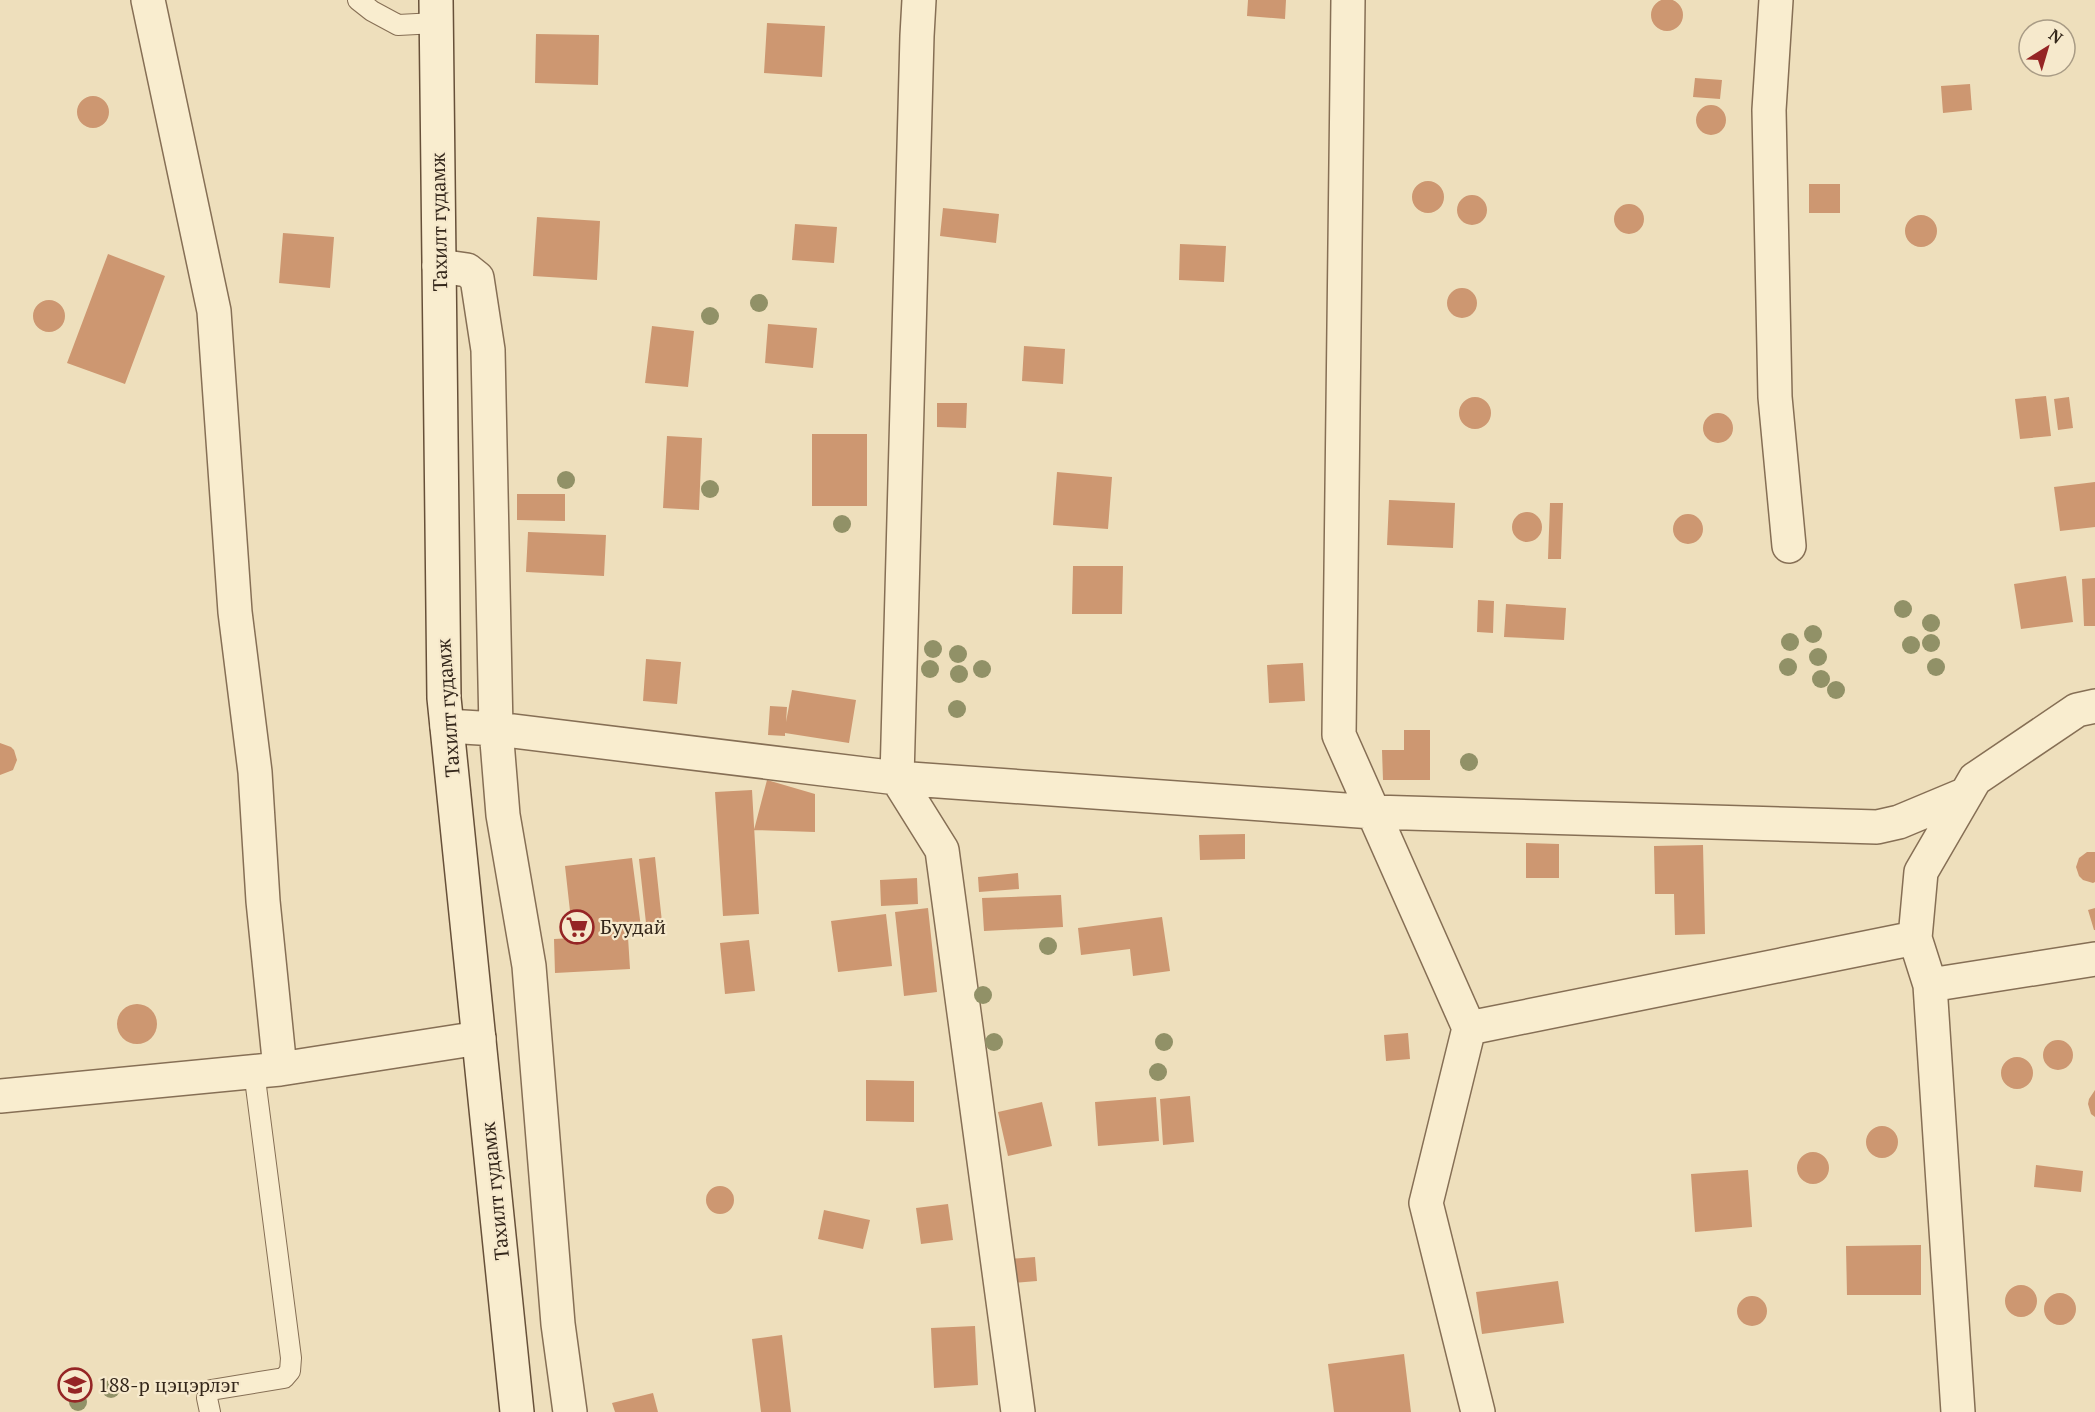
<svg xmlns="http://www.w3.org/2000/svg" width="2095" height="1412" viewBox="0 0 2095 1412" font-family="'PT Serif',serif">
<rect width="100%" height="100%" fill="#eedfbc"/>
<path fill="#cd9771" d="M1651 15a16 16 0 1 1 32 0a16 16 0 1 1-32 0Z
M1248,0h38l-1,19 -38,-3z
M767,23l58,3 -3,51 -58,-4z
M536,34l63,1 -1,50 -63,-2z
M1695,78l27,2 -2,19 -27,-2z
M1970,84l2,26 -29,3 -2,-27z
M77 112a16 16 0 1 1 32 0a16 16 0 1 1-32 0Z
M1696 120a15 15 0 1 1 30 0a15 15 0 1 1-30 0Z
M1412 197a16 16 0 1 1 32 0a16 16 0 1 1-32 0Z
M1809,184h31v29h-31z
M1457 210a15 15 0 1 1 30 0a15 15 0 1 1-30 0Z
M1614 219a15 15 0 1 1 30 0a15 15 0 1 1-30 0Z
M943,208l56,6 -3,29 -56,-7z
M1905 231a16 16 0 1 1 32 0a16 16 0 1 1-32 0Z
M537,217l63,4 -3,59 -64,-4z
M795,224l42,3 -3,36 -42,-3z
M283,233l51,4 -4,51 -51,-5z
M1180,244l46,2 -2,36 -45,-2z
M108,254l57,22 -40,108 -58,-21z
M1447 303a15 15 0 1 1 30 0a15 15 0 1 1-30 0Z
M33 316a16 16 0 1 1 32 0a16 16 0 1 1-32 0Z
M768,324l49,4 -4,40 -48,-5z
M652,326l42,5 -6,56 -43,-4z
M1024,346l41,3 -2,35 -41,-3z
M2046,396l5,40 -31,3 -5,-40z
M2069,397l4,31 -15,2 -4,-31z
M1459 413a16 16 0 1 1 32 0a16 16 0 1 1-32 0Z
M937,403h30l-1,25 -29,-1z
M1703 428a15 15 0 1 1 30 0a15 15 0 1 1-30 0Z
M812,434h55v72h-55z
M667,436l35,2 -3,72 -36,-2z
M1057,472l55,5 -4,52 -55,-4z
M2095,482v45l-35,4 -6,-44z
M517,494h48v27l-48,-1z
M1389,500l66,3 -2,45 -66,-3z
M1550,503h13l-2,56h-13z
M1512 527a15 15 0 1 1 30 0a15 15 0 1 1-30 0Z
M1673 529a15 15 0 1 1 30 0a15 15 0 1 1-30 0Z
M528,532l78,3 -2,41 -78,-4z
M1073,566h50l-1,48h-50z
M2066,576l7,46 -52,7 -7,-45z
M2095,578v48h-11l-2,-47z
M1478,600l16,1 -1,32 -16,-1z
M1506,604l60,4 -2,32 -60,-3z
M646,659l35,3 -4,42 -34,-3z
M1303,663l2,38 -36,2 -2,-38z
M792,690l64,10 -7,43 -64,-10v3l-17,-1 2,-29 17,1 -1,15z
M1404,730h26v50h-47l-1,-30h22z
M0,743l11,4 3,3 3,10 -4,10 -13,5z
M767,780l48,14v38l-61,-2z
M752,790l7,124 -36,2 -8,-124z
M1245,834v25l-45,1 -1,-25z
M1526,843l33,1v34h-33z
M1703,845l2,89 -30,1 -1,-41h-19l-1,-48z
M2087,852h8v30l-2,1 -10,-3 -4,-4 -3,-9 3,-9z
M655,857l7,65 -16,1 -7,-64z
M632,858l10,77 -14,2 2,32 -75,4 -1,-34 19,-1 -8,-72z
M1018,873l1,16 -40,3 -1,-15z
M917,878l1,26 -37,2 -1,-26z
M1061,895l2,32 -79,4 -2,-33z
M928,908l9,84 -33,4 -9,-84z
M2095,908v22h-1l-6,-20z
M886,914l6,52 -54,6 -7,-51z
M1162,917l8,54 -37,5 -3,-27 -49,6 -3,-27z
M749,940l6,51 -30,3 -5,-51z
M117 1024a20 20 0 1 1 40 0a20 20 0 1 1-40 0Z
M1408,1033l2,26 -24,2 -2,-26z
M2043 1055a15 15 0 1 1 30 0a15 15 0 1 1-30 0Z
M2001 1073a16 16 0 1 1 32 0a16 16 0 1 1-32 0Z
M866,1080l48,1v41l-48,-1z
M2095,1090v27l-4,-3 -3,-10 1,-5z
M1190,1096l4,46 -31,3 -3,-46z
M1156,1097l3,44 -61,5 -3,-44z
M1042,1102l10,44 -44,10 -10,-44z
M1866 1142a16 16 0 1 1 32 0a16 16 0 1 1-32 0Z
M1797 1168a16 16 0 1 1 32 0a16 16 0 1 1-32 0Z
M2036,1165l47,6 -2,21 -47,-5z
M1748,1170l4,57 -57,5 -4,-58z
M706 1200a14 14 0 1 1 28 0a14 14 0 1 1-28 0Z
M948,1204l5,36 -32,4 -5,-36z
M824,1210l46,10 -7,29 -45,-10z
M1921,1245v50h-74l-1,-49z
M1035,1257l2,24 -25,2 -2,-24z
M1558,1281l6,42 -82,11 -6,-42z
M2005 1301a16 16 0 1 1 32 0a16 16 0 1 1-32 0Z
M2044 1309a16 16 0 1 1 32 0a16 16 0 1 1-32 0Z
M1737 1311a15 15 0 1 1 30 0a15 15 0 1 1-30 0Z
M975,1326l3,59 -44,3 -3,-60z
M782,1335l9,77h-30l-9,-73z
M1404,1354l7,58h-77l-6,-48z
M653,1393l5,19h-43l-3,-9z"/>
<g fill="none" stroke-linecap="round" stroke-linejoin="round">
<defs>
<path id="lane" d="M358,0l14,11 26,14 38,-2
M210,1412l-3,-14 4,-8 73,-12 6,-7 1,-13 -37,-287"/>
<path id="street" d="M148,0l66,311 21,301 20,160 8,129 17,168
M919,0l-2,36 -20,742 45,72 76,562
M1348,0l-9,735 130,293 -43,175 52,209
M1776,0l-7,110 6,287 14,149
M439,266l28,4 10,8 11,72 8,379 7,86 26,151 29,358 12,88
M447,726l49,3 401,49 476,34 504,15 22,-5 67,-28
M1915,938l15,47 28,427
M1930,985l165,-26
M1469,1028l446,-90 6,-66 54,-93 102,-69 18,-4
M0,1096l280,-27 199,-31"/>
<path id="secondary" d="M436,0l8,698 73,714"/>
</defs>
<use href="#lane" stroke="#866f55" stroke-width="22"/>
<use href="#street" stroke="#866f55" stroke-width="36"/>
<use href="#secondary" stroke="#675039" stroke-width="36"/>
<use href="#lane" stroke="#f9edcf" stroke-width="20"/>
<use href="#street" stroke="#f9edcf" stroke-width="33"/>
<use href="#secondary" stroke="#f9edcf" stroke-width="33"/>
</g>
<g fill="#919167">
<circle cx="759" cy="303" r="9"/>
<circle cx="710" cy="316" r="9"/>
<circle cx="566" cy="480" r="9"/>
<circle cx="710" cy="489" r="9"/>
<circle cx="842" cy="524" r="9"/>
<circle cx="1903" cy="609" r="9"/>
<circle cx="1931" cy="623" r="9"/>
<circle cx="1813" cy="634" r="9"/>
<circle cx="1790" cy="642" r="9"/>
<circle cx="1931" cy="643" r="9"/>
<circle cx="1911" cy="645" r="9"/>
<circle cx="933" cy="649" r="9"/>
<circle cx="958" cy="654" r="9"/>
<circle cx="1818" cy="657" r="9"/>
<circle cx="1788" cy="667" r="9"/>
<circle cx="1936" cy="667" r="9"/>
<circle cx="930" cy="669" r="9"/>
<circle cx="982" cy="669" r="9"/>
<circle cx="959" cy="674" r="9"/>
<circle cx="1821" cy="679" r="9"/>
<circle cx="1836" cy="690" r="9"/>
<circle cx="957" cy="709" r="9"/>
<circle cx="1469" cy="762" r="9"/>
<circle cx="1048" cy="946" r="9"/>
<circle cx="983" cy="995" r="9"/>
<circle cx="994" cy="1042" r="9"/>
<circle cx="1164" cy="1042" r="9"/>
<circle cx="1158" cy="1072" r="9"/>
<circle cx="111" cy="1389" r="9"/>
<circle cx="78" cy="1402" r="9"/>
</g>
<defs>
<symbol id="supermarket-ring" viewBox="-11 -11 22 22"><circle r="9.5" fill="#f6e9cc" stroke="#952525" stroke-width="1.5"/><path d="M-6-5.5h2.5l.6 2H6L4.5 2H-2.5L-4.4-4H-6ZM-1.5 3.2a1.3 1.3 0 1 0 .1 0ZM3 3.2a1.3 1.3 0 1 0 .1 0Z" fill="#952525"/></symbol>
<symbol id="school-ring" viewBox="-11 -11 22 22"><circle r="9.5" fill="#f6e9cc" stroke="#952525" stroke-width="1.5"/><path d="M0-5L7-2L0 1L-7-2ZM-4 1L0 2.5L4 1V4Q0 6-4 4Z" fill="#952525"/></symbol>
</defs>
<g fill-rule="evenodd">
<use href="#supermarket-ring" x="558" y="908" width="38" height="38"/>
<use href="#school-ring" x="56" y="1366" width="38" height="38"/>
</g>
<g text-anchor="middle" stroke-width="4.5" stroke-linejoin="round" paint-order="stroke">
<g font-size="20" fill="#34271b" stroke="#f6e9cc">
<text transform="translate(439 222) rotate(-91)" y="7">Тахилт гудамж</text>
<text transform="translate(448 708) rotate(-94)" y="7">Тахилт гудамж</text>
<text transform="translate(495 1191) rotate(-96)" y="7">Тахилт гудамж</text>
</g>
<g font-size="20" fill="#34271b" stroke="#f6e9cc" text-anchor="start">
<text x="600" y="934">Буудай</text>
<text x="98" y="1392">188-р цэцэрлэг</text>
</g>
</g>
<g transform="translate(2047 48) rotate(37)"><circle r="28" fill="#f6e9cc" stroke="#a89b85" stroke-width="1.5"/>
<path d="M0-4.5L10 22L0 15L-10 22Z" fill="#952525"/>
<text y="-9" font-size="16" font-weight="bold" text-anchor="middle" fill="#34271b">N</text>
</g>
</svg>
